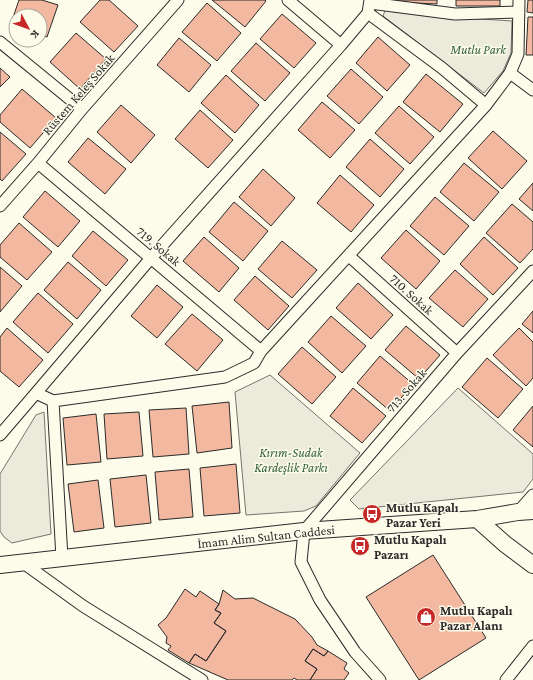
<svg xmlns="http://www.w3.org/2000/svg" width="533" height="680" viewBox="0 0 533 680" font-family="'Crimson Pro',serif">
<rect width="100%" height="100%" fill="#fdfbea"/>
<path fill="#ecebdb" stroke="#74746e" d="M386,8l64,9 62,4 -1,32 -8,18 -19,22 -101,-77z
M270,375l90,78 -44,53 -12,5 -58,4 -11,-123z
M458,388l75,66v25l-10,13 -164,17 -9,-9z
M44,412l7,122 -39,9 -8,-6 -4,-6v-57l36,-59z"/>
<path fill="#f2b8a0" stroke="#2b2b2b" d="M19,0h23l16,5 -11,32 -7,-2v-19h-24v12l-6,-2z
M100,0h9l29,26 -24,26 -34,-30z
M212,0h53l1,1 -21,26z
M392,0h45v4l-45,-2z
M456,0h44v6h-44z
M528,0h5v13l-6,-1z
M207,3l34,30 -24,28 -35,-29z
M282,14l34,29 -22,25 -34,-29z
M528,17h5v38h-7z
M76,33l30,26 -26,30 -30,-27z
M378,37l32,28 -23,26 -31,-28z
M179,38l32,27 -22,27 -32,-27z
M256,43l34,30 -25,28 -34,-30z
M0,68l10,9 -10,10z
M351,69l32,28 -24,27 -32,-28z
M426,74l37,30 -23,28 -37,-30z
M226,75l33,30 -24,28 -34,-30z
M22,89l34,29 -26,30 -30,-26v-7z
M322,102l33,28 -25,28 -32,-28z
M121,105l34,30 -24,28 -34,-31z
M399,106l35,31 -24,27 -35,-31z
M200,110l33,30 -25,28 -33,-29z
M493,131l34,30 -25,28 -34,-31z
M0,132l26,22 -24,27 -2,-2z
M88,138l38,31 -21,25 -37,-32z
M370,139l34,30 -24,28 -34,-30z
M464,163l35,29 -25,29 -34,-29z
M263,169l32,29 -24,28 -32,-29z
M340,175l34,30 -23,27 -34,-29z
M533,183v28l-14,-12z
M45,191l35,30 -22,26 -35,-30z
M435,197l34,29 -25,29 -34,-29z
M234,202l34,29 -25,30 -34,-29z
M512,204l21,18v27l-13,14 -34,-30z
M19,223l33,29 -25,28 -27,-23v-12z
M406,230l34,31 -24,28 -35,-31z
M93,231l35,29 -22,26 -34,-30z
M204,237l35,31 -20,24 -36,-31z
M484,237l34,31 -25,27 -33,-31z
M282,241l35,29 -25,28 -34,-29z
M68,262l33,28 -24,29 -33,-29z
M0,267l22,19 -22,26z
M455,270l33,29 -25,28 -34,-29z
M255,276l34,30 -21,24 -34,-30z
M358,283l35,32 -22,24 -35,-31z
M157,285l26,22 -26,31 -26,-22z
M38,293l35,31 -25,29 -35,-31z
M533,311v22l-11,-9z
M192,314l31,26 -26,31 -32,-27z
M331,316l35,30 -24,27 -34,-31z
M406,326l34,29 -21,24 -34,-29z
M7,328l36,32 -24,27 -19,-16v-34z
M519,328l14,14v36l-7,8 -33,-31z
M302,347l34,30 -24,27 -34,-30z
M380,356l33,28 -23,27 -33,-28z
M487,358l36,31 -25,29 -36,-31z
M353,388l33,28 -24,27 -32,-27z
M229,402l3,46 -35,5 -5,-47z
M533,406v41l-20,-17z
M186,408l3,46 -36,3 -4,-47z
M139,412l4,44 -36,3 -3,-45z
M96,414l5,48 -34,3 -4,-47z
M236,464l4,49 -36,3 -4,-48z
M189,469l4,48 -34,3 -4,-48z
M146,475l5,48 -36,4 -5,-48z
M98,480l6,48 -30,4 -6,-48z
M433,555l53,83 -67,42 -53,-83z
M185,589l11,8 4,-6 19,13 -4,6 6,3 -7,10 12,8 -20,30 -11,-7 -6,9 -21,-13 3,-4 -5,-3 1,-6 -9,-12 8,-7z
M223,590l12,9 18,-1 42,21 17,18 5,8 11,6 -4,5 -11,-7 -8,12 12,8 -7,11h-13l-3,-2 -2,2h-64l-39,-17 6,-9 11,7 20,-30 -12,-8 7,-10 -6,-3 4,-6z
M313,649l11,7 4,-5 19,12 -3,6 5,4 -5,7h-34l7,-11 -12,-8z"/>
<g fill="none" stroke-linecap="round" stroke-linejoin="round">
<defs>
<path id="street" d="M288,0l53,45
M370,3l85,11 64,-2
M368,13l74,55 44,37
M0,42l82,67
M510,73l23,17
M38,163l223,188
M0,206l38,-43 44,-54 96,-109
M349,256l108,97
M36,393l115,-135 190,-213 27,-32 2,-13
M53,401l9,157
M0,435l36,-42 17,8 172,-24 29,-14 7,-12 225,-246 24,-32 8,-19 1,-54
M518,512l15,-17
M22,562l61,44 119,74
M380,680l-25,-28 -35,-52 -19,-38 3,-31 153,-178 76,-82
M506,680l27,-34"/>
<path id="secondary" d="M477,519l28,25 28,21
M0,565l304,-34 173,-12 41,-7 15,-1"/>
</defs>
<use href="#street" stroke="#2b2b2b" stroke-width="13"/>
<use href="#secondary" stroke="#2b2b2b" stroke-width="18"/>
<use href="#street" stroke="#fdfbea" stroke-width="11"/>
<use href="#secondary" stroke="#fdfbea" stroke-width="16"/>
</g>
<defs>
<symbol id="bus-disc" viewBox="-11 -11 22 22"><circle r="9.5" fill="#c62828" stroke="#fdfbea"/><path d="M-5-6H5V4H4V6H2V4H-2V6H-4V4H-5ZM-3.5-4V0h7V-4ZM-3.5 1.2v1.5H-2V1.2ZM2 1.2v1.5H3.5V1.2Z" fill="#fff"/></symbol>
<symbol id="shop-disc" viewBox="-11 -11 22 22"><circle r="9.5" fill="#c62828" stroke="#fdfbea"/><path d="M-5-2.5h2.3a2.7 3.5 0 0 1 5.4 0H5L5.5 6h-11ZM-1.5-2.5h3a1.5 2.3 0 0 0-3 0Z" fill="#fff"/></symbol>
</defs>
<g fill-rule="evenodd">
<use href="#bus-disc" x="361" y="503" width="22" height="22"/>
<use href="#bus-disc" x="349" y="535" width="22" height="22"/>
<use href="#shop-disc" x="415" y="606" width="22" height="22"/>
</g>
<g text-anchor="middle" stroke-width="3" stroke-linejoin="round" paint-order="stroke">
<g font-size="13" font-style="italic" fill="#34623c" stroke="#fdfbea">
<text x="478" y="54">Mutlu Park</text>
<text x="291" y="457">Kırım-Sudak<tspan x="291" dy="15">Kardeşlik Parkı</tspan></text>
</g>
<g font-size="13" fill="#2b2b2b" stroke="#fdfbea">
<text transform="translate(78 94) rotate(-49)" y="5">Rüstem Keleş Sokak</text>
<text transform="translate(159 246) rotate(40)" y="5">719. Sokak</text>
<text transform="translate(412 294) rotate(42)" y="5">710. Sokak</text>
<text transform="translate(406 390) rotate(-49)" y="5">713. Sokak</text>
<text transform="translate(266 536) rotate(-6)" y="5">İmam Alim Sultan Caddesi</text>
</g>
<g font-size="13" font-weight="bold" fill="#2b2b2b" stroke="#fdfbea" text-anchor="start">
<text x="386" y="512">Mutlu Kapalı<tspan x="386" dy="15">Pazar Yeri</tspan></text>
<text x="374" y="544">Mutlu Kapalı<tspan x="374" dy="15">Pazarı</tspan></text>
<text x="440" y="615">Mutlu Kapalı<tspan x="440" dy="15">Pazar Alanı</tspan></text>
</g>
</g>
<g transform="translate(28 28) rotate(131)"><circle r="19" fill="#fdfbea" stroke="#a9a89e"/>
<path d="M0-3L7 15L0 10L-7 15Z" fill="#c62828"/>
<text y="-6" font-size="11" font-weight="bold" text-anchor="middle" fill="#2b2b2b">K</text>
</g>
</svg>
